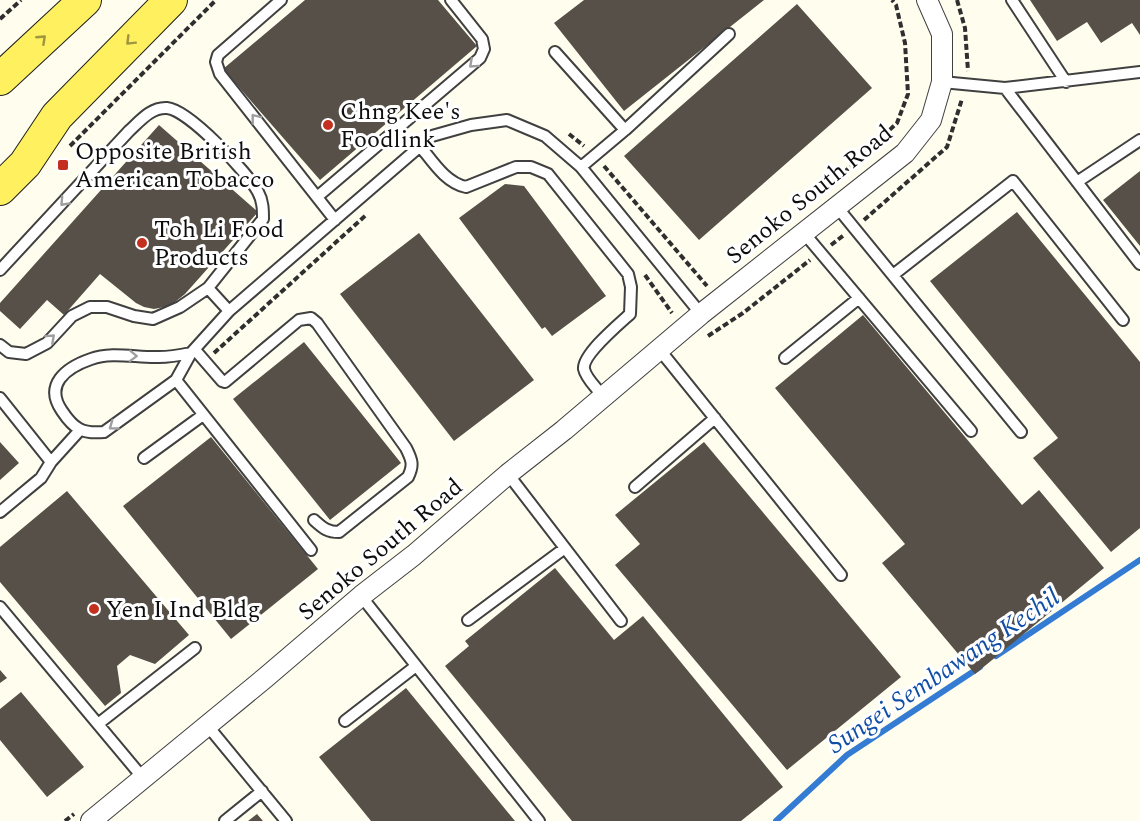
<svg xmlns="http://www.w3.org/2000/svg" width="1140" height="821" viewBox="0 0 1140 821" font-family="Spectral,serif">
<rect width="100%" height="100%" fill="#fffeee"/>
<g fill="none" stroke-linecap="round" stroke-linejoin="round">
<path stroke="#337bd3" stroke-width="6" d="M996,656l144,-96
M776,821l71,-66 133,-88"/>
</g>
<path fill="#575049" d="M305,0h133l39,46 -157,134 -97,-111z
M584,0h180l-140,111 -70,-88z
M1030,0h110v35l-8,-12 -31,20 -14,-21 -30,19z
M797,4l75,84 -173,152 -75,-84z
M159,125l99,87 -73,82 -15,12 -16,3 -10,-2 -8,-4 -36,-29 -36,41 -17,-15 -27,29 -20,-18v-8z
M1140,171v75l-37,-46z
M505,184l19,2 82,110 -54,40 -7,-9 -3,2 -83,-111z
M1017,212l123,150v166l-29,24 -78,-94 25,-20 -128,-157z
M419,233l115,147 -80,61 -114,-147z
M863,315l159,190 17,-15 65,78 -129,106 -93,-111 23,-19 -130,-156z
M304,342l97,121 -71,57 -97,-121z
M211,437l107,132 -87,70 -108,-133z
M0,442l19,21 -19,17z
M704,442l197,235 -114,93 -172,-205 25,-21 -25,-29z
M67,491l122,144 -34,29 -25,-9 -13,11 4,27 -16,13 -105,-124v-35z
M555,568l59,72 29,-24 140,171 -42,34h-169l-127,-155 24,-20 -4,-5z
M0,670l7,8 -7,5z
M406,688l109,133h-144l-52,-64z
M21,692l63,75 -37,30 -47,-57v-31z
M257,814l6,7h-15z"/>
<g fill="none" stroke-linecap="round" stroke-linejoin="round">
<defs>
<path id="service" d="M281,0l-63,55 -2,7 4,12 115,146
M1012,0l54,82
M555,52l70,78
M942,82l63,6 135,-16
M1005,88l135,176
M420,146c13,16 26,37 46,41l50,-20h15l17,7 80,100 3,13 -1,27c-11,10 -48,41 -46,55 2,10 14,20 19,28
M581,167l44,-37 104,-96
M1077,182l63,-42
M317,197l163,-139 4,-9 -2,-10 -31,-39
M837,207l184,225
M804,233l167,198
M0,270l129,-139c11,-10 22,-24 38,-23 22,2 81,65 91,84 5,9 5,18 5,27l-55,69 -28,19 -27,12 -19,-3 -27,-9h-17l-18,9 -25,27 -21,11 -17,-2 -9,-7
M893,275l120,-94 110,139
M208,288l21,23
M659,349l182,226
M196,351l26,30 3,1 74,-62 12,-2 6,5 89,125c6,12 8,17 2,29l-69,55c-12,0 -16,-4 -25,-12
M191,353l-15,27 -72,52c-22,2 -30,-3 -42,-21 -18,-26 3,-43 29,-52 21,-8 46,-1 68,-2 11,0 22,-2 32,-4l38,-42 203,-175 39,-11 36,-5 38,16 36,31 120,147
M785,358l74,-60
M176,380l135,170
M0,398l51,64
M144,458l59,-43
M508,474l113,147
M635,487l80,-69
M0,512l41,-34 10,-16 29,-32
M361,596l178,225
M0,607l143,171
M468,620l97,-72
M345,721l71,-55
M98,724l97,-76
M207,725l79,96
M225,821l37,-30"/>
<path id="minor" d="M91,821l174,-143 96,-82 53,-41 94,-81 56,-44 137,-116 204,-161 26,-33 11,-38v-48l-15,-34"/>
<path id="primary" d="M0,79l85,-79
M0,189l25,-25 32,-48 114,-116"/>
</defs>
<use href="#service" stroke="#404040" stroke-width="14"/>
<use href="#minor" stroke="#404040" stroke-width="22"/>
<use href="#primary" stroke="#1e1e1e" stroke-width="34"/>
<path stroke="#2f2f2f" stroke-width="4" stroke-dasharray="6 3" stroke-linecap="butt" d="M957,0l8,28 3,43
M0,19l21,-19
M569,134l15,12
M70,146l146,-146
M604,166l103,120
M837,179l60,-56 11,-29 -3,-51 -9,-38 -4,-5
M864,220l83,-73 15,-48
M831,245l13,-10
M645,275l27,38
M708,336l35,-23 67,-53
M214,353l152,-138
M65,821l9,-7"/>
<use href="#service" stroke="#fff" stroke-width="10"/>
<use href="#minor" stroke="#fff" stroke-width="20"/>
<use href="#primary" stroke="#fef05e" stroke-width="32"/>
</g>
<defs><path id="oneway-chevron" d="M-2-3.5L2.5 0L-2 3.5" fill="none" stroke-width="1.6" stroke-linecap="round" stroke-linejoin="round" transform="scale(1.5)"/></defs>
<g stroke="#9e953e">
<use href="#oneway-chevron" transform="translate(42 39) rotate(-43)"/>
<use href="#oneway-chevron" transform="translate(130 41) rotate(135)"/>
</g>
<g stroke="#9e9e9e">
<use href="#oneway-chevron" transform="translate(473 64) rotate(138)"/>
<use href="#oneway-chevron" transform="translate(255 118) rotate(-128)"/>
<use href="#oneway-chevron" transform="translate(64 202) rotate(133)"/>
<use href="#oneway-chevron" transform="translate(51 338) rotate(-42)"/>
<use href="#oneway-chevron" transform="translate(133 356) rotate(2)"/>
<use href="#oneway-chevron" transform="translate(113 426) rotate(144)"/>
</g>
<g fill="#c4301f" stroke="#fff" stroke-width="2">
<circle cx="328" cy="125" r="6"/>
<rect x="57" y="159" width="12" height="12" rx="3"/>
<circle cx="142" cy="243" r="6"/>
<circle cx="94" cy="609" r="6"/>
</g>
<g text-anchor="middle" stroke-width="6" stroke-linejoin="round" paint-order="stroke">
<g font-size="24" fill="#0d0d0d" stroke="#fff" text-anchor="start">
<text x="340" y="119">Chng Kee's<tspan x="340" dy="28">Foodlink</tspan></text>
<text x="75" y="159">Opposite British<tspan x="75" dy="28">American Tobacco</tspan></text>
<text x="154" y="237">Toh Li Food<tspan x="154" dy="28">Products</tspan></text>
<text x="106" y="617">Yen I Ind Bldg</text>
</g>
<g font-size="24" fill="#0d0d0d" stroke="#fff">
<text transform="translate(809 194) rotate(-39)" y="8">Senoko South Road</text>
<text transform="translate(380 549) rotate(-40)" y="8">Senoko South Road</text>
</g>
<g font-size="26" font-style="italic" fill="#114ea5" stroke="#fff">
<text transform="translate(943 670) rotate(-34)" y="9">Sungei Sembawang Kechil</text>
</g>
</g>
</svg>
